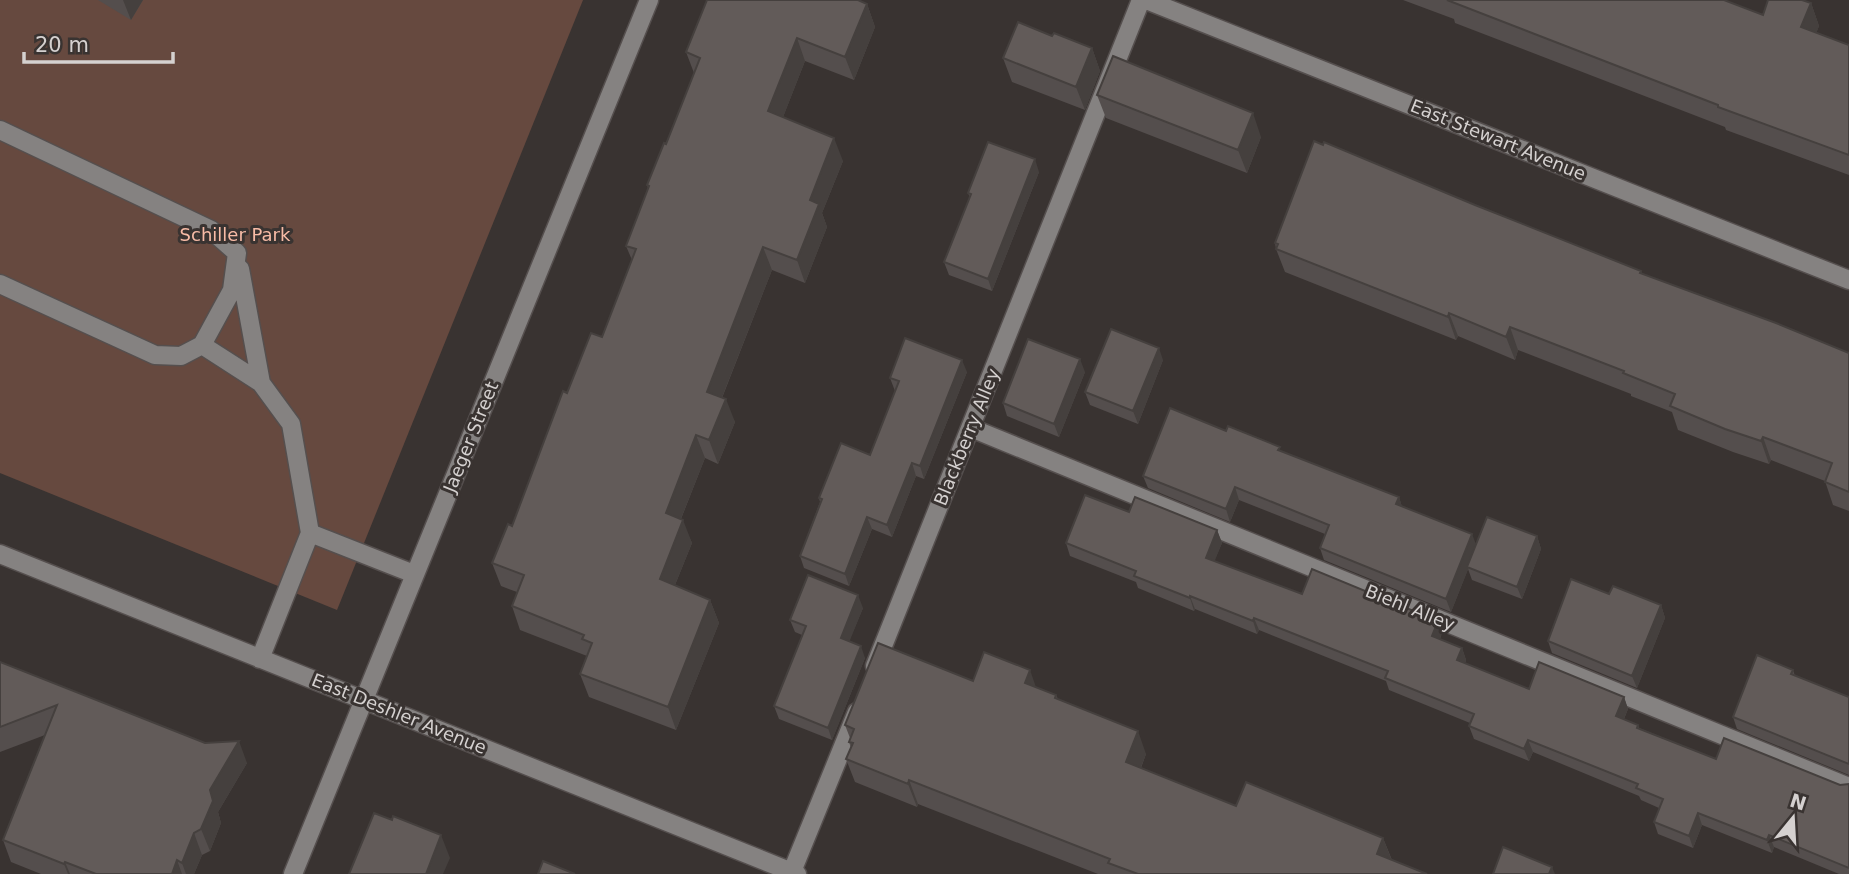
<svg xmlns="http://www.w3.org/2000/svg" width="1849" height="874" viewBox="0 0 1849 874" font-family="'DejaVu Sans',sans-serif">
<rect width="100%" height="100%" fill="#393331"/>
<path fill="#66493f" d="M0,0h583l-246,610 -337,-137z"/>
<g fill="none" stroke-linecap="round" stroke-linejoin="round">
<defs>
<path id="minor" d="M1146,0l703,280
M0,130l211,100 26,23 -5,37 -30,55 -21,11 -26,-1 -155,-71
M240,269l21,114
M202,345l59,38 30,41 19,109 -50,126
M971,428l878,359
M310,533l104,41
M0,554l797,320
M875,666l266,-666
M293,874l356,-874
M791,874l66,-162"/>
</defs>
<use href="#minor" stroke="#554f4e" stroke-width="21"/>
<use href="#minor" stroke="#858281" stroke-width="18"/>
</g>
<path fill="#544e4d" d="M98,0h45l-12,20z
M1403,0h321l39,15 48,-12 8,23 -3,7 33,12v130l-123,-45 -1,-3 -270,-104 -1,-4z
M860,1l7,3 8,23 -21,53 -49,-19 -22,56 60,44 -21,52 5,14 -22,56 -33,-13 -50,128 13,24 -17,42 -13,-6 -24,61 11,24 -17,42 35,15 9,23 -43,107 -87,-33 -9,-23 7,-18 -67,-26 -8,-24 5,-14 -16,-6 -9,-23 20,-37 55,-133 35,-56 30,-77 -6,-14 22,-58 -1,-3 19,-41 28,-71 -8,-21z
M1052,36l40,12 8,23 -15,39 -73,-28 -9,-24z
M1097,95l164,42 -14,36 -141,-55z
M1039,172l-47,119 -43,-16 -5,-13 26,-64 -2,-5z
M1475,205l166,66 1,3 207,79v158l-16,-6 -8,-24 -54,-21 -2,4 -36,-12 -55,-22 -6,-18 -41,-16v-2l-113,-44 -3,10 -57,-24 -2,4 -171,-68 -9,-23 -1,-6z
M1163,360l-25,64 -48,-19 -5,-13z
M967,372l-43,107 -8,-3 -24,61 -20,-8 -23,57 -45,-18 -4,-12 20,-54 -1,-4 51,-43 25,-64 -5,-13z
M1085,372l-26,65 -52,-21 -4,-13z
M1226,431l173,66 3,10 74,38 61,-9 4,13 -19,50 -50,-19 -4,-11 -17,43 -127,-52 -4,-12 5,-14 -86,-34 -9,22 -82,-34 -5,-12z
M1129,512l88,18 5,13 -8,18 88,33 140,39 -2,6 22,9 4,12 -1,3 64,26 95,8 4,12 -4,10 14,6 1,3 77,31 124,26 9,-1v90h-10l-65,-27 -2,6 -70,-28 -9,23 -35,-14 -4,-12 5,-14 -18,-8 -2,-4 -106,-44 -4,9 -55,-22 -5,-13 1,-3 -81,-33 -3,-9 -127,-51 -2,4 -62,-25 -1,2 -56,-23 -2,-6 -66,-26 -4,-13z
M1609,594l52,11 4,13 -28,70 -85,-35 -4,-12z
M863,608l-14,33 16,17 -33,82 -53,-21 -5,-13 28,-71 -7,-3 -5,-12z
M0,662l247,101 -29,49 3,11 -11,28 -8,4 -8,19h-153l-30,-12 -8,-22 42,-105 -45,17z
M1793,670l2,6 54,21v78l-112,-46 -4,-12z
M973,681l63,6 20,8 2,4 88,55 -5,14 95,38 147,32 9,22 35,14h-329l-180,-70 -1,3 -62,-25 -9,-23 5,-11 -2,-6 1,-4 -5,-13z"/>
<path fill="#45403e" d="M123,0h20l-12,20z
M1811,3l8,23 -9,24 -9,-23z
M867,4l8,23 -21,53 -9,-23z
M797,38l8,23 -29,74 -8,-24z
M1092,48l8,23 -15,39 -9,-23z
M1253,113l8,24 -14,36 -9,-23z
M834,138l9,23 -21,52 5,14 -22,56 -8,-23 13,-60z
M1035,159l4,13 -47,119 -4,-12z
M763,247l9,23 -57,145 -8,-23z
M1449,313l9,23 -2,4 -8,-23z
M1510,327l8,23 -3,10 -9,-23z
M1159,348l4,12 -25,64 -5,-13z
M1080,359l5,13 -26,65 -5,-13z
M962,360l5,12 -43,107 -4,-13z
M726,399l9,23 -17,42 -9,-24z
M696,435l9,23 -31,78 -8,-23z
M1763,437l8,23 -2,4 -8,-23z
M912,463l4,13 -24,61 -5,-12z
M1235,487l4,13 -9,22 -4,-13z
M1399,497l4,13 -7,-6z
M867,517l5,12 -23,57 -4,-12z
M683,520l9,23 -24,59 -8,-23z
M1217,530l5,13 -11,27 -5,-12z
M1472,534l5,13 -26,65 -5,-13z
M1537,536l4,13 -19,50 -5,-12z
M858,595l5,13 -17,42 -5,-12z
M1190,596l5,13 -1,2 -4,-13z
M710,600l9,23 -43,107 -8,-23z
M1661,605l4,13 -28,70 -5,-12z
M1254,618l5,12 -2,4 -4,-13z
M1438,621l4,12 -6,15 -4,-12z
M861,646l4,12 -33,82 -4,-12z
M1462,648l4,12 -4,12 -5,-12z
M1030,670l8,23 -13,-10z
M1624,697l4,12 -8,19 -4,-12z
M1138,731l8,23 -12,31 -8,-23z
M1528,740l5,12 -4,9 -5,-12z
M239,741l8,22 -29,49 3,11 -11,28 -9,-22 9,-39z
M909,780l9,24 -1,3 -9,-23z
M1698,813l4,12 -9,23 -4,-12z
M194,833l8,22 -8,19h-8l-4,-11z
M441,835l9,23 -7,16h-17z
M1769,835l5,12 -2,6 -5,-13z
M1383,838l9,23 -15,-7z
M177,860l5,14h-10z
M65,862l5,12h-2l-4,-10z
M1552,867l3,7h-6z"/>
<path fill="#625b59" stroke="#45403e" stroke-width="2" d="M707,0h151l9,4 -22,53 -48,-19 -29,73 66,27 -24,62 9,4 -22,56 -34,-13 -56,145 19,7 -17,41 -13,-5 -30,78 17,7 -23,59 50,21 -42,107 -88,-33 12,-31 -10,-4 2,-4 -72,-29 12,-31 -32,-12 16,-39 4,2 51,-135 4,2 24,-60 11,4 34,-88 -10,-3 23,-60 -2,-1 17,-42 2,1 34,-86 -14,-6z
M1447,0h277l39,15 5,-15h34l9,3 -10,24 48,18v110l-131,-48v-2z
M1018,22l34,14 2,-3 38,15 -16,39 -73,-29z
M1113,56l140,57 -15,37 -141,-55z
M1314,141l9,4 1,-3 151,63 166,66 -1,2 136,50 73,30v139l-24,-10 7,-19 -69,-26 -2,4 -36,-12 -55,-23 5,-12 -52,-21 1,-2 -114,-44 -4,10 -57,-24 -1,4 -172,-68 2,-5 -3,-1z
M988,142l47,17 -47,120 -44,-17 27,-68 -3,-1z
M1111,329l48,19 -26,63 -48,-19z
M905,338l57,22 -42,106 -8,-3 -25,62 -20,-8 -22,57 -45,-18 22,-57 -3,-1 22,-55 29,12 29,-74 -9,-3z
M1028,339l52,20 -26,65 -51,-21z
M1170,408l56,23 2,-5 52,21 -2,3 121,47 -3,7 76,30 -26,65 -126,-51 9,-23 -94,-38 -9,22 -83,-33z
M1085,495l44,17 6,-15 82,33 -11,28 96,36 10,-25 126,52 -6,15 30,12 -5,12 72,29 10,-27 85,35 -8,19 22,9 -1,3 79,31 8,-21 116,47 9,-1v84l-80,-33 -2,5 -69,-27 -9,23 -35,-14 9,-23 -27,-11 2,-4 -110,-44 -4,9 -55,-23 5,-12 -89,-36 3,-7 -134,-53 -1,3 -63,-25v2l-56,-22 2,-5 -70,-28z
M1487,517l50,19 -20,51 -50,-20z
M808,575l50,20 -17,43 20,8 -33,82 -54,-22 32,-80 -16,-6z
M1571,579l38,15 4,-8 48,19 -29,71 -84,-35z
M878,643l95,38 11,-29 46,18 -5,13 31,12 -1,3 83,33 -12,31 110,44 10,-24 137,56 -6,16 50,20h-289l-30,-11 2,-4 -201,-79 -1,4 -62,-25 7,-16 -4,-1 5,-13 -9,-4z
M1757,655l36,15 -2,4 58,23v67l-116,-47z
M0,662l205,81 34,-2 -29,49 3,11 -12,28 -7,4 -12,30 -5,-3 -5,14h-76l-31,-12 -1,2 -61,-24 54,-135 -57,22z
M374,813l18,7 1,-4 48,19 -15,39h-77z
M1503,847l49,20 -3,7h-56z
M543,861l32,13h-37z"/>
<g text-anchor="middle" stroke-width="6" stroke-linejoin="round" paint-order="stroke">
<g font-size="18" fill="#d5d1d0" stroke="#393331">
<text transform="translate(1498 140) rotate(22)" y="6">East Stewart Avenue</text>
<text transform="translate(471 437) rotate(-68)" y="6">Jaeger Street</text>
<text transform="translate(967 437) rotate(-68)" y="6">Blackberry Alley</text>
<text transform="translate(1410 608) rotate(22)" y="6">Biehl Alley</text>
<text transform="translate(399 714) rotate(22)" y="6">East Deshler Avenue</text>
</g>
<g font-size="18" fill="#f7bba6" stroke="#393331">
<text x="235" y="241">Schiller Park</text>
</g>
</g>
<g transform="translate(1793 818) rotate(18)" stroke="#393331" stroke-width="5" paint-order="stroke">
<path d="M0-5L12 26L0 18L-12 26Z" fill="#d5d1d0"/>
<text y="-10" font-size="19" font-weight="bold" text-anchor="middle" fill="#d5d1d0">N</text>
</g>
<path d="M24 52v10h149v-10" fill="none" stroke="#d5d1d0" stroke-width="3.5"/>
<text x="35" y="52" font-size="21" fill="#d5d1d0" stroke="#393331" stroke-width="5" paint-order="stroke">20 m</text>
</svg>
